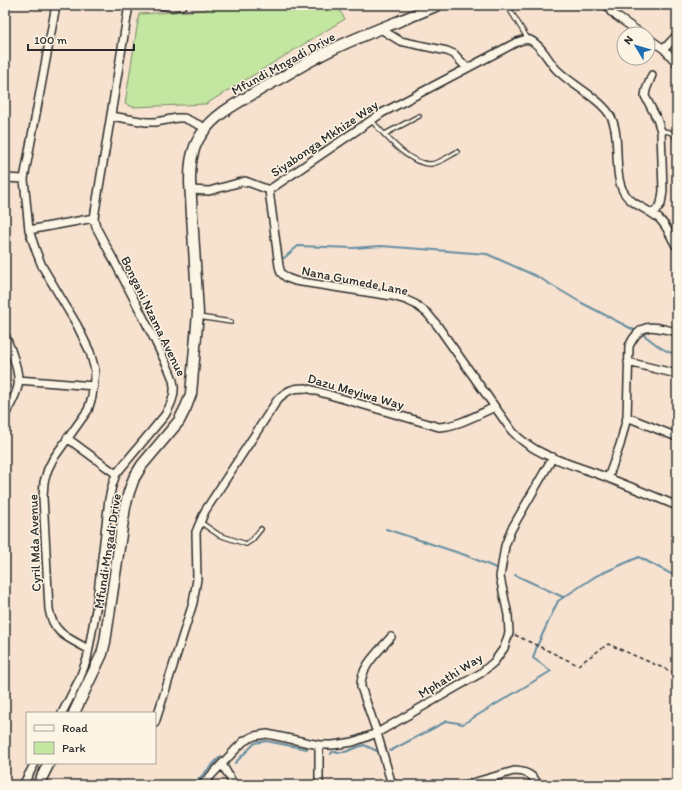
<svg xmlns="http://www.w3.org/2000/svg" width="682" height="790" viewBox="0 0 682 790" font-family="Itim,sans-serif">
<rect width="100%" height="100%" fill="#f7e2d0"/>
<filter id="ink" filterUnits="userSpaceOnUse"><feTurbulence type="fractalNoise" baseFrequency=".025" numOctaves="2"/><feDisplacementMap in="SourceGraphic" scale="8" xChannelSelector="R" yChannelSelector="G"/><feConvolveMatrix kernelMatrix="1 2 1 2 8 2 1 2 1" color-interpolation-filters="sRGB"/></filter>
<g filter="url(#ink)">
<path fill="#c3e6a0" stroke="#786" d="M213,5h123l9,14 -139,85 -73,3 -8,-3 14,-90 66,-4z"/>
<g fill="none" stroke-linecap="round" stroke-linejoin="round">
<path stroke="#668ea1" stroke-width="2" d="M284,258l14,-12 55,2 28,-2 106,8 51,23 42,25 54,28
M644,335c9,7 21,18 33,19
M386,529l79,26 31,13
M515,575l48,22
M390,751l57,-30 16,3 88,-53 -18,-13 4,-12 21,-45 38,-25 43,-19 38,20
M331,754l1,-2h13l19,-7 13,6
M235,763l20,-20 11,-2 41,8
M193,785l28,-29"/>
<defs>
<path id="lane" d="M510,10l18,29
M371,120c14,15 38,45 60,44 9,-1 18,-8 26,-12
M661,131c9,0 15,2 16,12
M385,134l34,-18
M199,317l32,5
M200,522l19,13 27,9 6,-4 9,-11"/>
<path id="street" d="M56,5l-32,174 5,51 7,21 6,15 35,59 13,27 5,18 -3,27 -4,13 -35,49 -5,10 -4,13 -1,15 6,112c4,25 20,29 39,40
M158,5l14,2 11,-2
M606,5l10,11 26,18
M611,12l6,-7
M379,28l21,13 47,10 7,3 13,14
M648,38l16,11 13,14
M664,49l13,-14
M652,75l-6,15 -1,6 12,23 4,12 2,60 -2,13 -8,10
M111,116l35,6h10l21,-4h7l22,10
M5,178l19,1
M190,190l19,1 36,-10 24,9
M269,190l113,-77 133,-70c5,-2 10,-5 15,-3 11,5 18,20 26,29 15,16 46,30 55,48 10,19 2,55 12,74 7,13 23,17 34,26 10,7 13,20 20,30
M269,190l10,76 2,7 6,5 8,3 97,15 14,4 9,4 12,9 10,12 75,106c23,26 64,34 96,47 23,9 46,18 69,28
M29,230l65,-12
M5,335c6,14 15,36 13,51 -2,10 -8,20 -13,29
M628,362l49,12
M18,380l76,6
M627,417l50,20
M67,438l49,36
M608,478l12,-33 7,-28 2,-71c13,-26 24,-19 48,-14
M391,637c-13,15 -31,30 -30,50l16,46 15,52
M62,713l17,-33 8,-21 9,-50 13,-110 3,-13 4,-12 49,-59c5,-9 10,-18 9,-29 -1,-13 -11,-27 -16,-39 -20,-41 -41,-81 -62,-120l-2,-9 35,-213
M155,723l38,-120 4,-24 -1,-47 9,-21 73,-112c10,-9 14,-11 28,-11l133,39c19,-1 38,-12 56,-20
M319,745v40
M222,764l12,21
M23,785l12,-22
M202,785l35,-37 7,-7 10,-5 13,-2 52,11h14l20,-3 24,-9 104,-60 13,-11 10,-14 5,-15 -1,-18 -8,-38 5,-31 6,-16 42,-73
M465,785l49,-14c11,0 19,3 24,14"/>
<path id="secondary" d="M74,713l28,-59 3,-12 20,-135 4,-15 5,-14 8,-13 37,-44 7,-14 5,-13 7,-81 -8,-131c0,-17 1,-32 11,-47 14,-22 40,-34 62,-47 22,-12 44,-26 66,-37 36,-18 73,-30 109,-46
M38,785l11,-22"/>
</defs>
<use href="#lane" stroke="#2b2b2b" stroke-width="6"/>
<use href="#street" stroke="#2b2b2b" stroke-width="10"/>
<use href="#secondary" stroke="#2b2b2b" stroke-width="13"/>
<path stroke="#2b2b2b" stroke-width="1.5" stroke-dasharray="4 3" stroke-linecap="butt" d="M515,635l63,30 30,-21 69,30"/>
<use href="#lane" stroke="#fcf5e5" stroke-width="3.5"/>
<use href="#street" stroke="#fcf5e5" stroke-width="7"/>
<use href="#secondary" stroke="#fcf5e5" stroke-width="10"/>
</g>
</g>
<g text-anchor="middle" stroke-width="3" stroke-linejoin="round" paint-order="stroke">
<g font-size="13" fill="#2b2b2b" stroke="#fcf5e5">
<text transform="translate(283 63) rotate(-29)" y="5">Mfundi Mngadi Drive</text>
<text transform="translate(324 138) rotate(-34)" y="5">Siyabonga Mkhize Way</text>
<text transform="translate(355 280) rotate(11)" y="5">Nana Gumede Lane</text>
<text transform="translate(154 316) rotate(64)" y="5">Bongani Nzama Avenue</text>
<text transform="translate(356 391) rotate(16)" y="5">Dazu Meyiwa Way</text>
<text transform="translate(34 543) rotate(-92)" y="5">Cyril Mda Avenue</text>
<text transform="translate(107 551) rotate(-81)" y="5">Mfundi Mngadi Drive</text>
<text transform="translate(450 675) rotate(-32)" y="5">Mphathi Way</text>
</g>
</g>
<rect width="682" height="790" fill="none" stroke="#fcf5e5" stroke-width="20"/>
<rect x="10" y="10" width="662" height="770" fill="none" stroke="#2b2b2b" stroke-width="1.5" filter="url(#ink)"/>
<rect x="26" y="712" width="130" height="52" fill="#fcf5e5" stroke="#a8a49b"/>
<rect x="34" y="725" width="20" height="6" fill="#fcf5e5" stroke="#a8a49b"/>
<text x="62" y="732" font-size="12" fill="#2b2b2b">Road</text>
<rect x="34" y="742" width="20" height="12" fill="#c3e6a0" stroke="#a8a49b"/>
<text x="62" y="752" font-size="12" fill="#2b2b2b">Park</text>
<g transform="translate(636 46) rotate(308)"><circle r="19" fill="#fcf5e5" stroke="#a8a49b"/>
<path d="M0-3L7 15L0 10L-7 15Z" fill="#1f6fb2"/>
<text y="-6" font-size="11" font-weight="bold" text-anchor="middle" fill="#2b2b2b">N</text>
</g>
<path d="M28 44v6h106v-6" fill="none" stroke="#2b2b2b" stroke-width="2"/>
<text x="34" y="44" font-size="12" fill="#2b2b2b" stroke="#fcf5e5" stroke-width="3" paint-order="stroke">100 m</text>
</svg>
